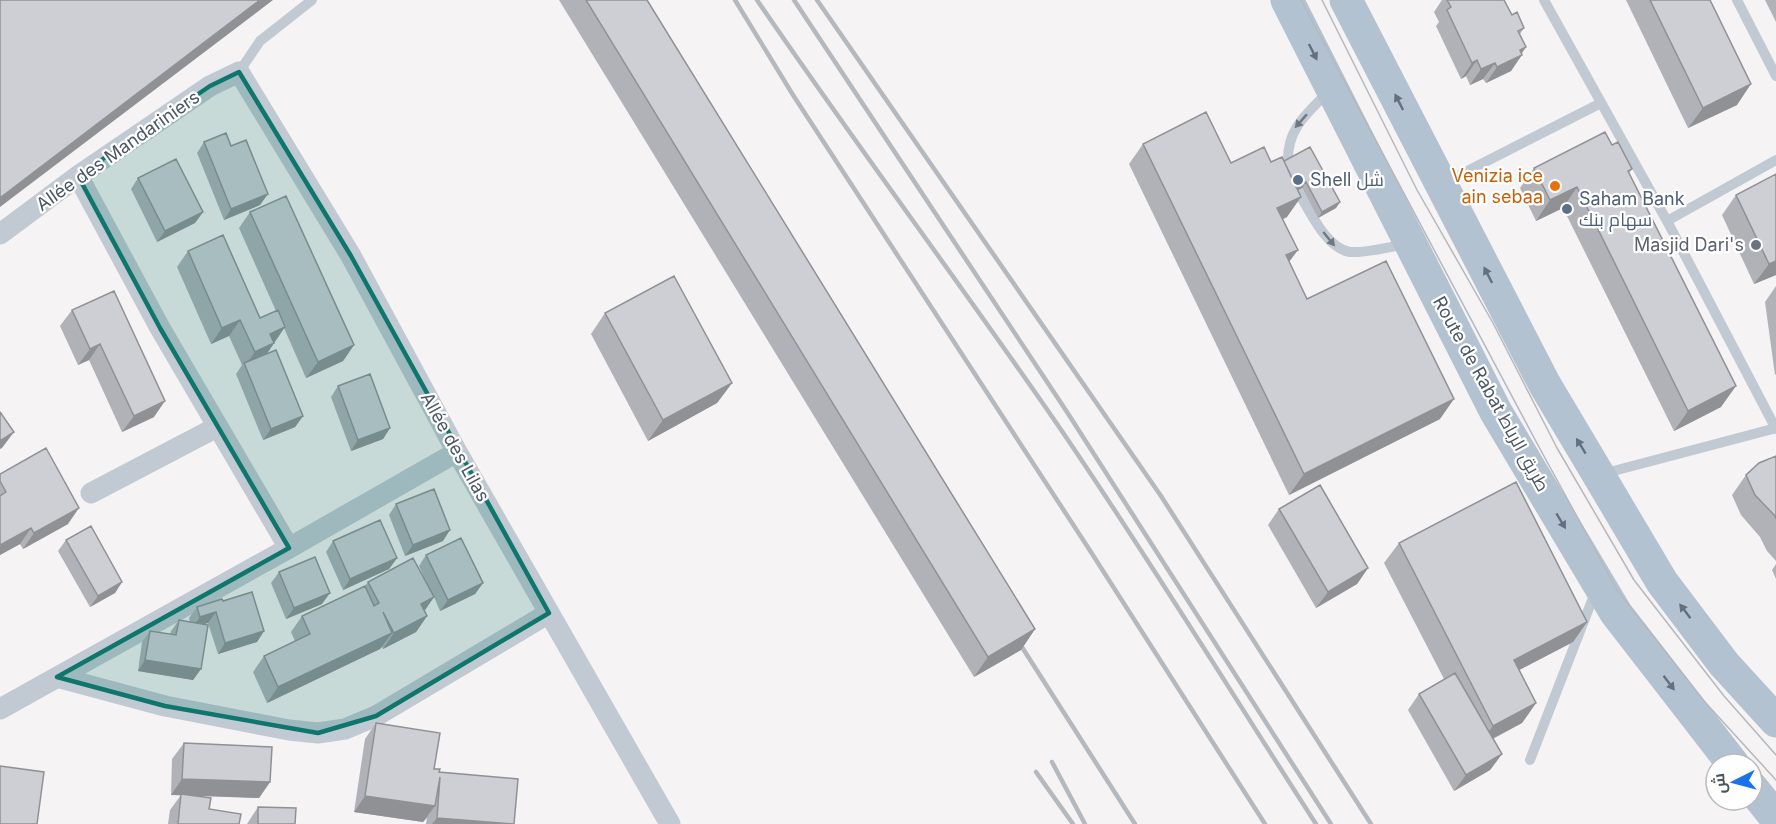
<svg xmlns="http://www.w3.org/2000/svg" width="1776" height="824" viewBox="0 0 1776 824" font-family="Inter,Cairo,sans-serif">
<rect width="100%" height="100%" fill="#f5f3f3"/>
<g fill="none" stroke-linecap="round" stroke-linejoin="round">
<path stroke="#c1cad2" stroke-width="10" d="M1544,0l123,221 109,208
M1737,0l39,76
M239,72l21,-31 52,-41
M1288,162c-1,-34 19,-48 41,-71
M1444,183l157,-80
M1297,190c12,19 29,59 53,62 18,1 38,-5 56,-8
M1667,221l109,-61
M1602,474l174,-46
M1530,760l66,-170"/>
<path stroke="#c1cad2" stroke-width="21" d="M78,176l82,152 129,220
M0,234l78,-58 132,-90 29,-14 112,184 106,196 213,372
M91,493l126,-66
M57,677l108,29 124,24 29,3 27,-4 31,-13 173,-103
M0,709l289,-161 168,-96"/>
<path stroke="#b3c2d1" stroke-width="33" d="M1287,0l209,412 120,201 117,151
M1346,0l199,385 53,89 64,108 62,82 52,57
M1752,788l24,30"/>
<path stroke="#b5b8bd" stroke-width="1.5" d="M1301,0l238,447 78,143 87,111 72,79
M1322,0l95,190 76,133 64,125 77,132 90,116 52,59"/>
<path stroke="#b5b8bd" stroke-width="4.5" d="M735,0l58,95 296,454 176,275
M757,0c97,142 200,279 298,421 90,131 174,268 261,403
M794,0l273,412 264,412
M817,0l344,496 210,328
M1013,633l122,191
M1052,762l33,62
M1036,772l37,52"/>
</g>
<path fill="#b0b2b7" d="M559,0h88l388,629 -14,21 -47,27z
M1442,0h62l8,15 12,13 -4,6 6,13 -15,24 -25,12 -3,-4 -13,6 -4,-9 -5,3 -25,-53 3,-4 -5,-10z
M1626,0h84l27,105 -49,23z
M1765,0h11v22z
M204,142l27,4 29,59 -36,15 -27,-67z
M1143,144l88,19 40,-1 13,-1 56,41 -4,6 -18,10 -16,-30 -4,2 -11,27 -4,2 6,43 18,37 133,120 -151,76 -160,-331z
M1612,145l20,24 -3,4 92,234 -47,24 -111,-223 -27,13 -16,-33 14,-20z
M1776,174v101l-22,9 -32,-69 14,-20z
M138,178l65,34 -8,11 -38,19 -26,-53z
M250,212l104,133 -11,16 -37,17 -22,-50 -17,26 36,62 -8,11 -32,13 -27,-66 6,-9 -13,-29 -18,8 -34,-77 11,-16 72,67 16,-7 -37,-83z
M1776,286v88l-1,1 -10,-73z
M114,291l40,126 -32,15 -33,-72 -11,5 -18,-39 12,-16z
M605,313l127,70 -15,20 -69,38 -57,-107z
M338,386l52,42 -7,11 -32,12 -20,-54z
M1776,456v105l-9,-10 -7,-14 -19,-22 -9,-20 14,-20z
M0,474l68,50 -45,25 -3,-5 -20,11z
M396,504l47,37 -38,15 -16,-41z
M1279,509l89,59 -11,16 -41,24 -48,-83z
M66,540l56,42 -7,11 -25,14 -32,-56z
M333,541l64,17 -8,11 -46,21 -17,-38z
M1399,543l188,79 -14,20 -54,28 17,33 -14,20 -29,16 9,15 -12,16 -36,21 -46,-81 11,-16 25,-15 -60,-116z
M426,555l57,28 -8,11 -35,17 -6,-14 -10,14 3,5 -11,16 -33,17 -1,-2 -2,2 -113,54 -14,-31 11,-16 31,-15 -4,-9 11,-16 63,-30 3,-4 59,2 -8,-18z
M1776,564v15l-4,-9z
M279,572l43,32 -36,15 -15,-36z
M223,601l41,30 -7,11 -39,12 -10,-31 -4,1 -3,45 -8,11 -55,-9 4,-29 8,-11 20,3 1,-3 8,-11 11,2 -1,-4 8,-11z
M376,723l63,49 75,52h-88l1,-6 -4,4 -69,-10 11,-73z
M184,743l86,39 -11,16 -65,-3 15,14 30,15h-71l2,-14 11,-15h-10l1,-36z
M258,807l37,17h-48z"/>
<path fill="#909195" d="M260,0h13l-273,207v-9z
M1526,47l-7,9 3,-1 -11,16 -25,12 11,-16 23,-17z
M1477,60l-11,16 -5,3 11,-16z
M1495,63l-12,16 -13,6 11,-16z
M1751,84l-14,21 -49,23 15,-20z
M1306,182l-4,6 -17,9 4,-6z
M1577,187l-14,21 -27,13 14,-21z
M268,194l-8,11 -36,15 7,-11z
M1301,197l-14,20 -24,12 14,-21z
M1340,202l-4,6 -18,10 4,-6z
M203,212l-8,11 -38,19 8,-11z
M1298,250l-15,20 3,-15z
M1776,261v14l-22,9 15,-20z
M240,320l-11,16 -18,8 11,-16z
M285,327l-11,16 -4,-9z
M274,343l-11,16 -18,7 10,-14z
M100,344l-11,16 -11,5 12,-16z
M354,345l-11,16 -37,17 12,-16z
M732,383l-15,20 -69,38 15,-21z
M1736,386l-15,21 -47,24 14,-20z
M1454,399l-14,20 -151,76 15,-21z
M165,401l-11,16 -32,15 12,-16z
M303,416l-8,11 -32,13 8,-11z
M390,428l-7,11 -32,12 7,-11z
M14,432l-12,16 -2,1v-8z
M79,508l-11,16 -45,25 11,-16z
M31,528l-11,16 -20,11v-10z
M450,530l-7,11 -38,15 8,-11z
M397,558l-8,11 -46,21 7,-11z
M1368,568l-11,16 -41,24 12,-16z
M122,582l-7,11 -25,14 8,-11z
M483,583l-8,11 -35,17 8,-11z
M330,593l-8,11 -36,15 8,-11z
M434,597l-11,16 -2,-9z
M216,612l-8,11 -16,5 8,-11z
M427,616l-11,16 -33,17 11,-16z
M1587,622l-14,20 -73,38 14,-20z
M1035,629l-14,21 -47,27 14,-20z
M264,631l-7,11 -39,12 7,-11z
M392,633l-12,16 -113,54 11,-16z
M145,660l56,9 -8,11 -55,-9z
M1536,703l-14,20 -44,23 15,-20z
M1502,754l-12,16 -36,21 12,-16z
M182,779l88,3 -11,16 -88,-3z
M365,796l70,10 -12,16 -69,-10z
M437,818l74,6h-79z"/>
<path fill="#cdcfd5" stroke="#909195" stroke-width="1.5" d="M0,0h260l-260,198z
M586,0h61l388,629 -47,28z
M1447,0h57l8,15 5,-3 7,16 -6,3 8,16 -6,3 2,5 -25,12 -2,-4 -14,6 -4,-9 -5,3 -25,-53 4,-3z
M1650,0h60l41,84 -48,24z
M1206,112l25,51 33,-16 7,15 11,-5 19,40 -24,11 21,42 -12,5 21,44 79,-38 68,138 -150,75 -161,-330z
M1605,132l7,13 6,-3 14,27 -4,2 108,215 -48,25 -111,-224 -27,13 -16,-32z
M226,133l5,13 15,-6 22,54 -37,15 -27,-67z
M1310,147l30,55 -18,10 -16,-30 -10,5 -12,-26z
M176,159l27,53 -38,19 -27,-53z
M1776,174v87l-7,3 -33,-69z
M286,196l68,149 -36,17 -68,-150z
M223,235l37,83 18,-8 7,17 -15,7 4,9 -19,9 -15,-32 -18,8 -34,-77z
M674,276l58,107 -69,37 -58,-107z
M114,291l51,110 -31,15 -34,-72 -10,5 -18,-39z
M276,350l27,66 -32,13 -27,-66z
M370,374l20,54 -32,12 -20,-54z
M0,412l14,20 -14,9z
M46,448l33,60 -45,25 -3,-5 -31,17v-49l6,-4 -6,-11v-7z
M1776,456v63l-1,-3 -20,-21 -9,-20 13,-12z
M1516,482l71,140 -73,38 22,43 -43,23 -94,-183z
M1320,485l48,83 -40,24 -49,-83z
M434,489l16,41 -37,15 -17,-41z
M380,520l17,38 -47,21 -17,-38z
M91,526l31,56 -24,14 -32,-56z
M461,538l22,45 -35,17 -22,-45z
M315,557l15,36 -36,15 -15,-36z
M413,558l21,39 -13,7 6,12 -33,17 -11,-21 9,21 -114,54 -14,-31 46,-22 -8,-18 63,-30 9,20 5,-3 -11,-21z
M252,592l12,39 -39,12 -9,-31 -16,5 -3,-10 25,-8 1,2z
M179,620l29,5 -7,44 -56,-9 5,-29 26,4z
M1455,673l47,81 -36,21 -47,-81z
M376,723l64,10 -6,36h6l-1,3 79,7 -4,45 -77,-6 3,-41 -5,29 -70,-10z
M184,743l88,4 -2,35 -88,-3z
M0,766l44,6 -7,52h-37z
M181,794l30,4 -2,11 32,5 -2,10h-61z
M258,807l38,1 -1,16h-37z"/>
<defs><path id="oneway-solid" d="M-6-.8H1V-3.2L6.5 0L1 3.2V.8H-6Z" transform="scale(1.5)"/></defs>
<g fill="#64717d">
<use href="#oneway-solid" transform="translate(1313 52) rotate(63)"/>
<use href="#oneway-solid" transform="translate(1399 102) rotate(-117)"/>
<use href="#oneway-solid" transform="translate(1488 275) rotate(-117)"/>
<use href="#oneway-solid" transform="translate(1581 446) rotate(-121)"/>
<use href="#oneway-solid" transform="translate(1561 521) rotate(59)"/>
<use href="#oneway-solid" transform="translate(1685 611) rotate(-127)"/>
<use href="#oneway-solid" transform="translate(1669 683) rotate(53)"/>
</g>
<g fill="#6e7983">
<use href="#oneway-solid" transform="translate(1301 121) rotate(131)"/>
<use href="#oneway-solid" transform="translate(1329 239) rotate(51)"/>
</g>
<path fill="#0f766e" fill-opacity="0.2" stroke="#0f766e" stroke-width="4.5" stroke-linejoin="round" d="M239,72l112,184 198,357 -173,103 -58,17 -153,-27 -108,-29 232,-129 -129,-220 -82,-152 132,-90z"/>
<g fill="#5c6f8a" stroke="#fff" stroke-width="2">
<circle cx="1298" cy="180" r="6"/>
<circle cx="1567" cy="209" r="6"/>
</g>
<circle fill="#e8710a" stroke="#fff" stroke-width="2" cx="1555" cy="186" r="6"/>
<circle fill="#6b7280" stroke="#fff" stroke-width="2" cx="1756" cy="245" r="6"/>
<g text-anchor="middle" stroke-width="4.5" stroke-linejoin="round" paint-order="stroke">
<g font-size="18" fill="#4a5661" stroke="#fff">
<text transform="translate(118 151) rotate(-35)" y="6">Allée des Mandariniers</text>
<text transform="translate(1491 394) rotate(61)" y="6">Route de Rabat طريق الرباط</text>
<text transform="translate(455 447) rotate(61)" y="6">Allée des Lilas</text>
</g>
<g font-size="18" fill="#c56008" stroke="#fff" text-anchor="end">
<text x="1543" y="182">Venizia ice<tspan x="1543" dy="21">ain sebaa</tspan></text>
</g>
<g font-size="18" fill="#4e5e75" stroke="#fff" text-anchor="start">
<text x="1310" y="186">Shell شل</text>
<text x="1579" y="205">Saham Bank<tspan x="1579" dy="21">سهام بنك</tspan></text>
</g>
<g font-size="18" fill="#5b616d" stroke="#fff" text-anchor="end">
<text x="1744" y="251">Masjid Dari's</text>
</g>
</g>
<g transform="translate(1734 782) rotate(264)"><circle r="28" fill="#ffffff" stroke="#b7bbc0" stroke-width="1.5"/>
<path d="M0-4.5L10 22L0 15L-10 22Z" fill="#1a73e8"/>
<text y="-9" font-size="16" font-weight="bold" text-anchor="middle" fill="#4a5661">ش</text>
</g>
</svg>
